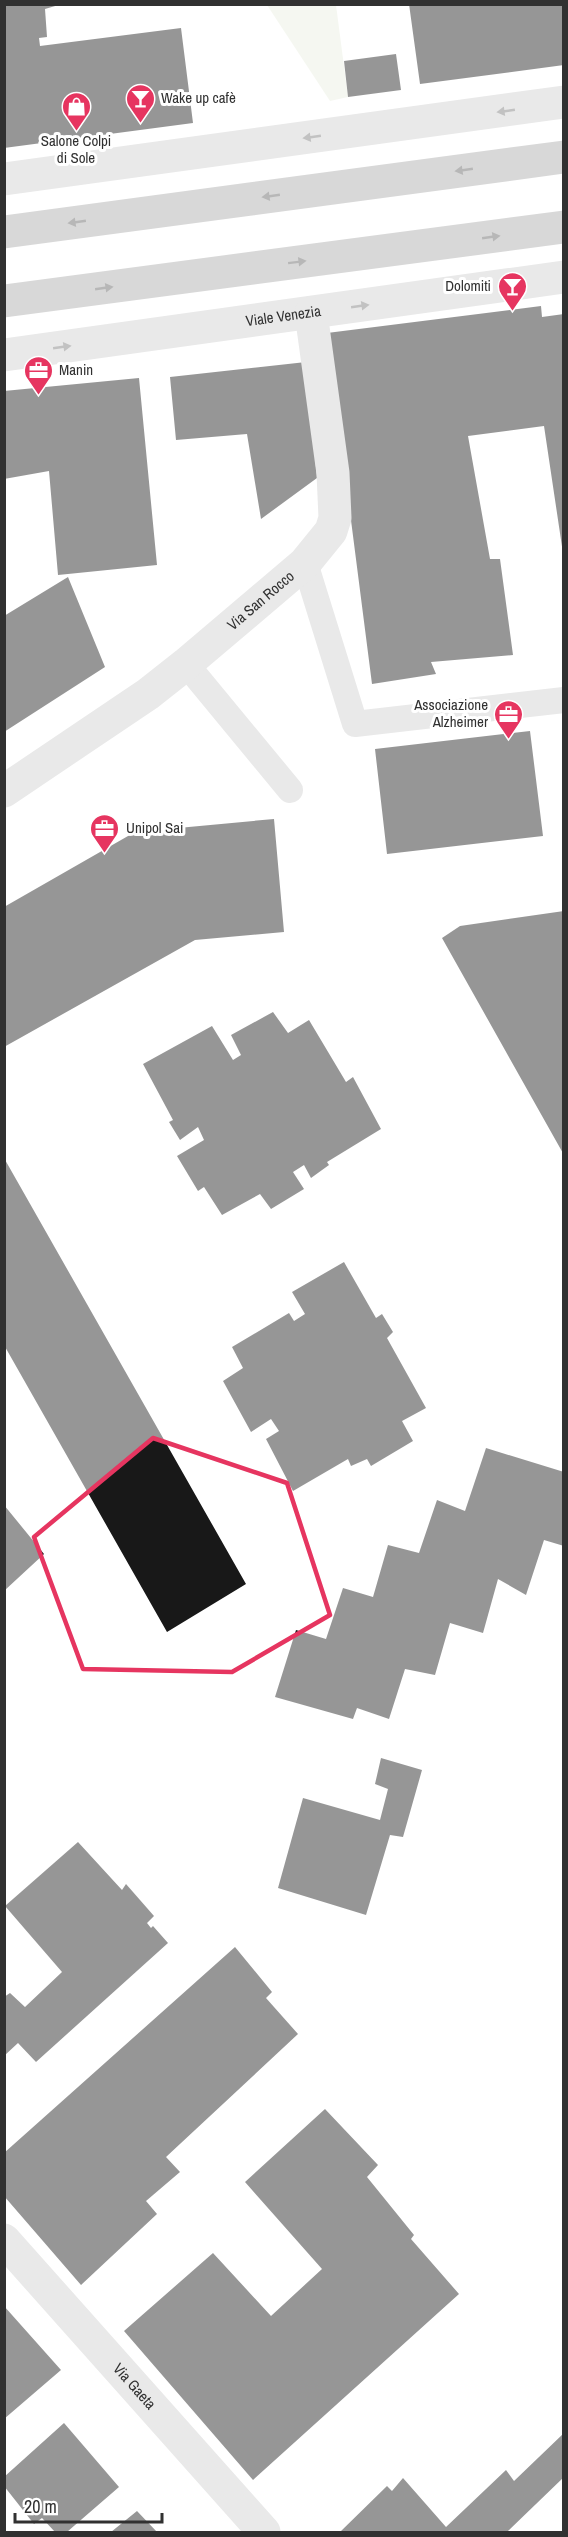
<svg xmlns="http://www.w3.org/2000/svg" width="568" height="2537" viewBox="0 0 568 2537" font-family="'Archivo Narrow',sans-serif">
<rect width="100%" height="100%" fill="#fff"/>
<path fill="#e9eedf" d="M267,5h69l12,92 -18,4z"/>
<path fill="#181818" d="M4,4h58l-17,5 2,28 -8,1 1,8 141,-18 12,95 -189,25z
M409,4h155v61l-144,19z
M396,54l5,36 -53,7 -4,-36z
M541,306l1,11 22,-3v246l-20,-134 -76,10 22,123h10l13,96 -82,7 5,12 -64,10 -45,-351z
M306,362l11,116 -56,41 -14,-85 -71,6 -6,-63z
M139,378l18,187 -99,10 -9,-104 -45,8v-88z
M68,577l37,90 -101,65v-116z
M530,731l13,105 -156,18 -12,-105z
M274,819l10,113 -89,8 -191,107v-140l131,-75z
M564,911v244l-122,-217 18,-12z
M273,1012l15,21 21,-13 37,62 7,-5 28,52 -54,33 2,3 -18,13 -7,-13 -11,7 11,17 -33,20 -11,-15 -38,21 -18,-28 -6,4 -21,-35 27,-16 -6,-13 -18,13 -11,-18 4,-2 -30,-56 69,-38 21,34 8,-5 -10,-20z
M4,1158l242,426 -79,48 -163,-287z
M344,1262l32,56 6,-4 11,18 -6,6 39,70 -24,13 11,20 -42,25 -4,-7 -16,7 -3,-7 -55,32 -27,-52 13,-8 -8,-12 -20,13 -28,-51 20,-13 -11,-21 57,-34 5,8 11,-7 -13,-22z
M486,1448l78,24v74l-20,-6 -18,55 -28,-16 -15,54 -33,-10 -15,52 -30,-6 -16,50 -32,-11 -4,11 -78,-22 21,-67 30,9 17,-51 30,9 15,-52 31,8 18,-53 28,11z
M4,1505l40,49 -40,37z
M381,1758l41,12 -19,67 -13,-2 -24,80 -88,-27 25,-90 77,22 8,-31 -13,-5z
M78,1842l44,48 4,-6 28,32 -7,7 4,5 2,-2 15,17 -132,119 -18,-19 -14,13v-59l6,-4 15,14 37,-35 -57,-66z
M235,1947l37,45 -6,6 32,36 -132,123 14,15 -34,29 11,13 -76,71 -77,-89v-43z
M325,2109l53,56 -11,12 47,58 -3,4 48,55 -206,186 -129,-149 89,-78 58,63 51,-47 -77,-87z
M4,2306l57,64 -57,49z
M64,2423l55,64 -52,45h-12l-13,-14 -8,6 -30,-38v-9z
M564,2433v44l-56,54 1,1h-169l47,-46 5,5 11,-13 43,49 60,-57 8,11z
M137,2511l20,21h-46z"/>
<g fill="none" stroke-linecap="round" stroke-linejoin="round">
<path stroke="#cecece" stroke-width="26" d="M305,563l50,161 209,-24
M186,664l104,126"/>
<g stroke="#cecece" stroke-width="33">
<path d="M4,179l560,-77"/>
<path id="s1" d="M4,355l560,-78"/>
<path id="s2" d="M4,791l144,-97 38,-30 119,-101 26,-32 4,-13 -2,-45 -22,-160"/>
<path id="s3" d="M4,2240l260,292"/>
</g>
<path stroke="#a9a9a9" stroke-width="33" d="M4,232l560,-75
M4,301l560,-74"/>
</g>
<defs><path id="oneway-solid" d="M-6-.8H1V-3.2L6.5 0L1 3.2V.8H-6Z" transform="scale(1.5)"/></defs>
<g fill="#787878">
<use href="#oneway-solid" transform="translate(506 111) rotate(172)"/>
<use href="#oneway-solid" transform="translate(312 137) rotate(172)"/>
<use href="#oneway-solid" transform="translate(360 306) rotate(-8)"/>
<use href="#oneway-solid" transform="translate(62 347) rotate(-8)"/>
</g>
<g fill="#616161">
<use href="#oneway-solid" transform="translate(464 170) rotate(172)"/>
<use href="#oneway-solid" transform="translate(271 196) rotate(172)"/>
<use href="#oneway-solid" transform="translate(77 222) rotate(172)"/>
<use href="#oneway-solid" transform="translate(491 237) rotate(-8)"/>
<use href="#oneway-solid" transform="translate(297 262) rotate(-7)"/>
<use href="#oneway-solid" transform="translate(104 288) rotate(-8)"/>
</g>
<path d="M0 0H568V2537H0ZM153,1438l134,45 43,132 -98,57 -149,-3 -49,-132z" fill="#fff" fill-opacity=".55" fill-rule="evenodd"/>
<path fill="none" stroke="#e63560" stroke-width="4.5" stroke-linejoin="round" d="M153,1438l134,45 43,132 -98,57 -149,-3 -49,-132z"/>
<defs>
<symbol id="bar-pin" viewBox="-11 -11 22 30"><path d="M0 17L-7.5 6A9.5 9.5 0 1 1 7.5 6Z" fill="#e63560" stroke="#fff"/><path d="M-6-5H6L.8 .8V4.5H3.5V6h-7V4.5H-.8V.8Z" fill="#fff"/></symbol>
<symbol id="shop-pin" viewBox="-11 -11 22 30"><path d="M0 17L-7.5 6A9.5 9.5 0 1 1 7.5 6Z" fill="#e63560" stroke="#fff"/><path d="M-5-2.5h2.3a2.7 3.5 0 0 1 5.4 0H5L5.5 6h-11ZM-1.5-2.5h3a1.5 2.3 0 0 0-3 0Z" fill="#fff"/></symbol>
<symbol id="office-pin" viewBox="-11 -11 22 30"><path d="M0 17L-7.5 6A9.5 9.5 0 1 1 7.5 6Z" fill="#e63560" stroke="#fff"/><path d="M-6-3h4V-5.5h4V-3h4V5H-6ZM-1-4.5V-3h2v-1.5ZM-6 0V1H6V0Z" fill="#fff"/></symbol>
</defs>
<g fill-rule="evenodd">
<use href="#bar-pin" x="124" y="82" width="33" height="45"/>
<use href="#shop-pin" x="60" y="90" width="33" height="45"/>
<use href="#bar-pin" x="496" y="270" width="33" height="45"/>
<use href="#office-pin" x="22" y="354" width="33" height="45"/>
<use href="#office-pin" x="492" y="698" width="33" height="45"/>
<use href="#office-pin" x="88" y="812" width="33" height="45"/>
</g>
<g text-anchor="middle" stroke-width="6" stroke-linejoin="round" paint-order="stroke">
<g font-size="15" fill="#313131" stroke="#fff" text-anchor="start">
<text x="161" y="103">Wake up cafè</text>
<text x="76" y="146" text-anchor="middle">Salone Colpi<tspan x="76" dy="17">di Sole</tspan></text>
<text x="491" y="291" text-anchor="end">Dolomiti</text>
<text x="59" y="375">Manin</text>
<text x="488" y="710" text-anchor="end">Associazione<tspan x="488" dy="17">Alzheimer</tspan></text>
<text x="126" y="833">Unipol Sai</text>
</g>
<g font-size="15" fill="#313131" stroke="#fff">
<text dy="5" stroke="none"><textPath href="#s1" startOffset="282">Viale Venezia</textPath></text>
<text dy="5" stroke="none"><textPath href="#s2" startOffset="320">Via San Rocco</textPath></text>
<text dy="5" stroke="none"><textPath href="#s3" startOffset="196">Via Gaeta</textPath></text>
</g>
</g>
<rect width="568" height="2537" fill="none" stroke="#313131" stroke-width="12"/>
<path d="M15 2513v9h147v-9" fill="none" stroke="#313131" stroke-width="3"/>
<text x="24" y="2513" font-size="18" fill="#313131" stroke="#ffffff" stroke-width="4.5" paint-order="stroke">20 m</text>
</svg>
